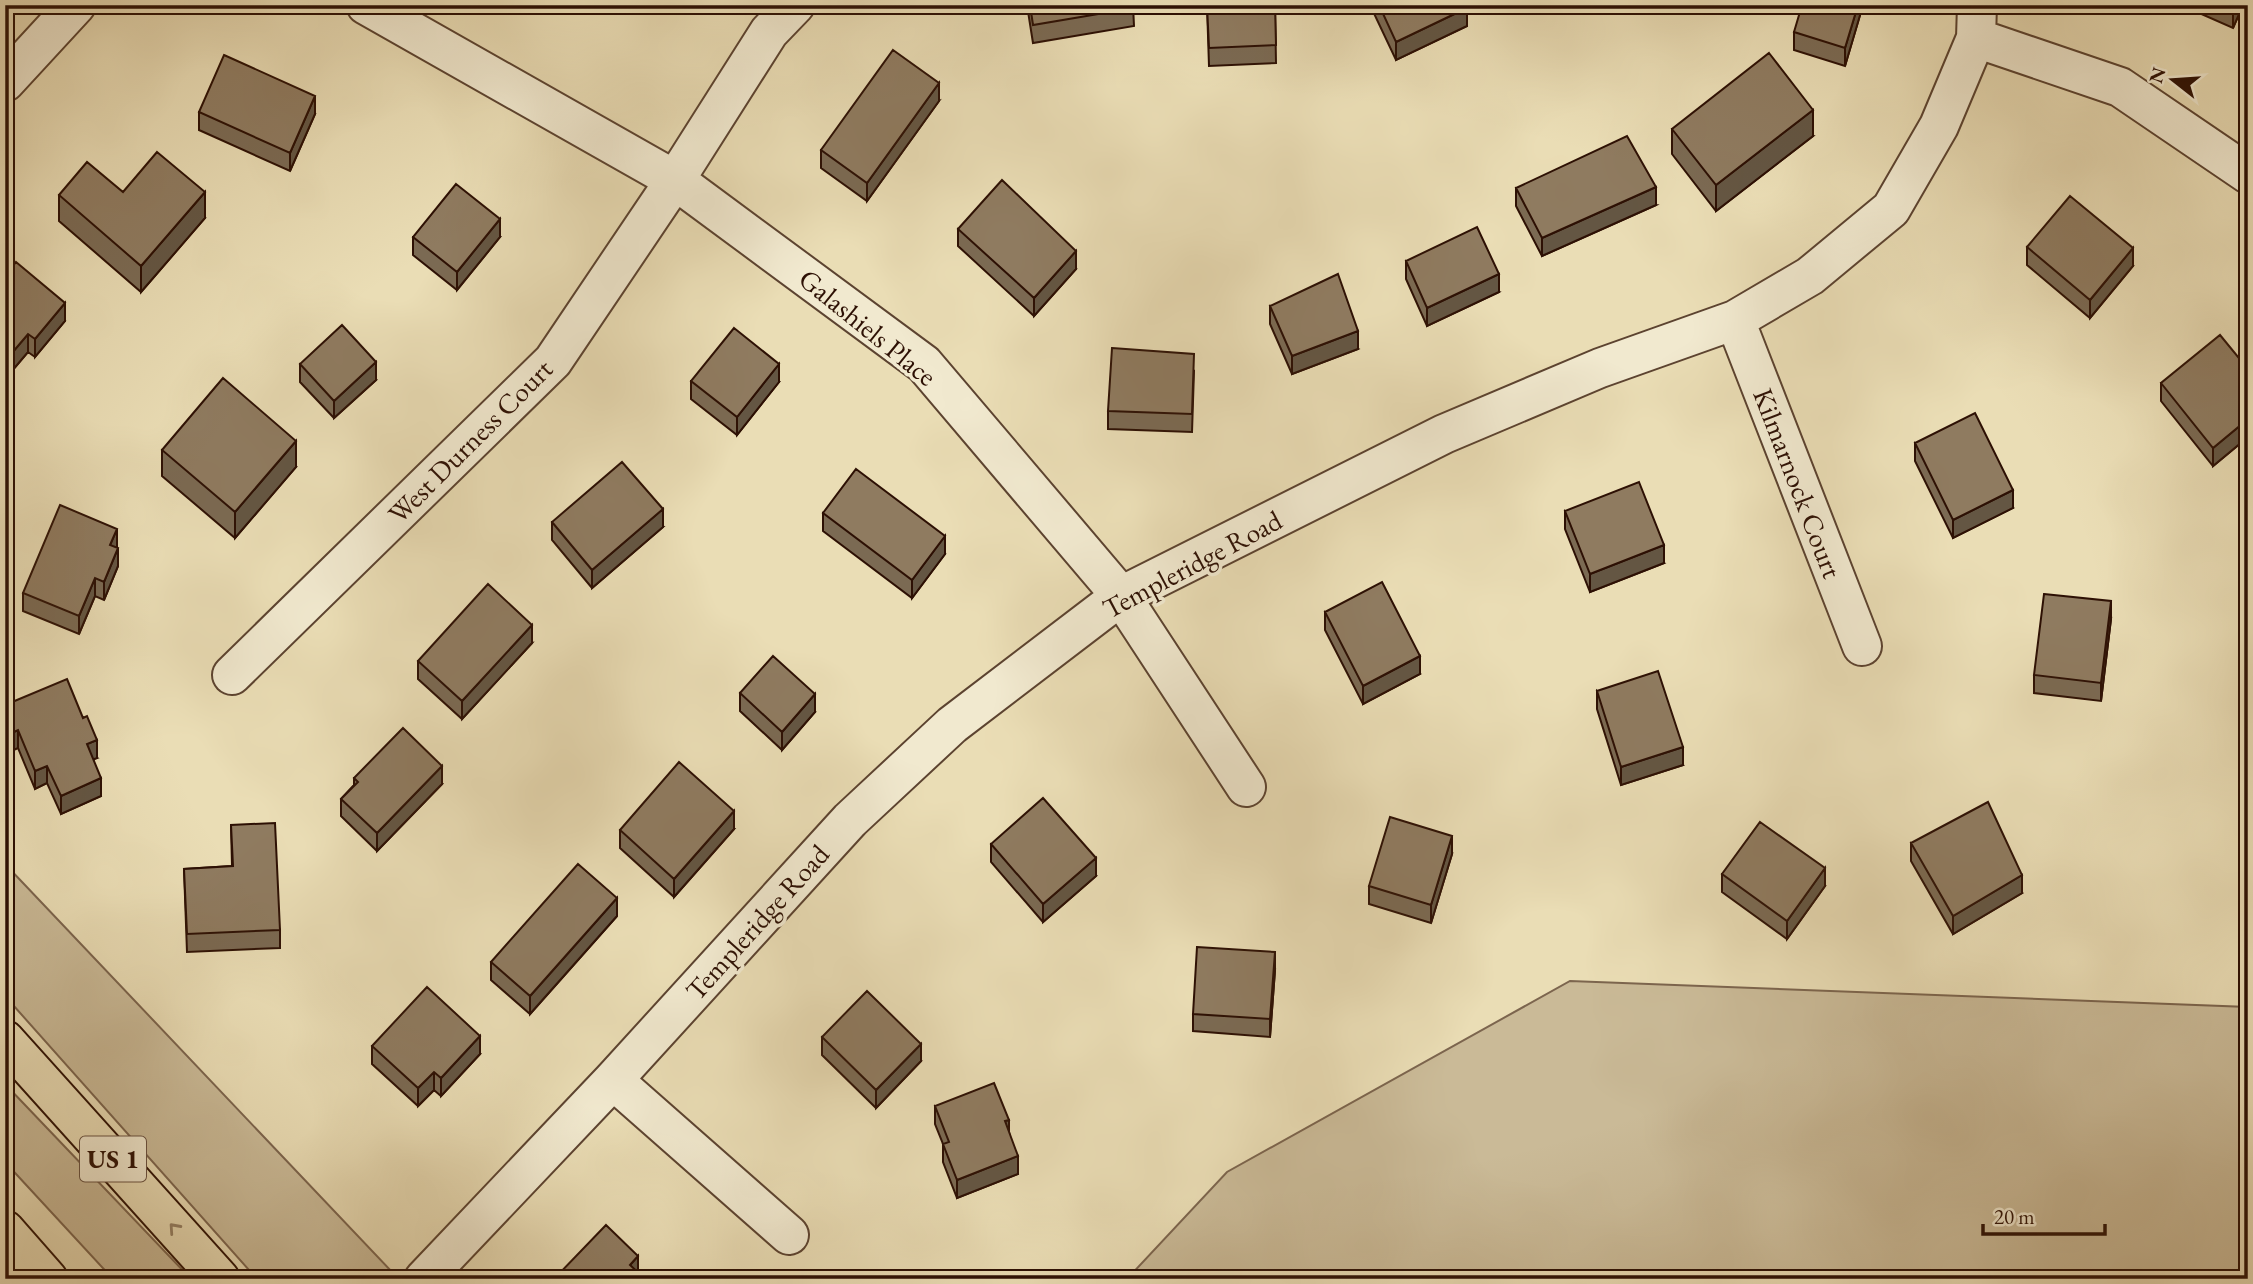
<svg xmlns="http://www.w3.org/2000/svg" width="2253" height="1284" viewBox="0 0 2253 1284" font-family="'EB Garamond',serif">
<rect width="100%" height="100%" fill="#eaddb5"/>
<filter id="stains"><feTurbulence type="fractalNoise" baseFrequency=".00286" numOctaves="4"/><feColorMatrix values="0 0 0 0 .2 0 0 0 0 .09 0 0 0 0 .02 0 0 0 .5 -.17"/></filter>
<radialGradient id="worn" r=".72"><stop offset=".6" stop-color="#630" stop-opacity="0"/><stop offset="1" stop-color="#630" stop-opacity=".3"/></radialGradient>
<path fill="#caba97" stroke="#7c654e" stroke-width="2" d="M5,864l388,409 -5,6h-131l-252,-283z
M1570,981l678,26v272h-1121l100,-107z
M5,1084l186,195h-78l-108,-117z"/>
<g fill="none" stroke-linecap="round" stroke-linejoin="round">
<defs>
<path id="minor" d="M366,5l309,175 249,184 197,232 125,191
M1976,38l144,49 128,87
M5,82l71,-77
M1735,320l127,326
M232,675l321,-314 122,-181 94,-148 26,-27
M613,1080l176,155
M424,1279l189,-199 237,-260 102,-95 169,-129 323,-162 156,-66 135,-48 75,-44 81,-67 48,-83 37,-88 1,-33"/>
<path id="trunk" d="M5,1040l215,239
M5,1230l43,49"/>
</defs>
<use href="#minor" stroke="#5c4330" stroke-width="42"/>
<use href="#trunk" stroke="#2d1004" stroke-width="42"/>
<use href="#minor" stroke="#f1e9cf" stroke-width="38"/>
<use href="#trunk" stroke="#eaddb5" stroke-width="38"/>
</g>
<path fill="#7b6a53" stroke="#2d1004" stroke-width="2" d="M626,5h20l-3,8z
M1027,5h106l1,21 -101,17z
M1207,5h68l1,58 -67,3z
M1370,5h96l1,21 -71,34z
M1863,5l-18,61 -51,-16v-18z
M2181,5h62l-10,23z
M939,101l-72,100 -46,-33v-18z
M199,112l116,2 -25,57 -91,-41z
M1672,129l141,7 -97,75 -44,-57z
M1516,188l140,17 -114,51 -26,-50z
M123,192l82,26 -64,74 -82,-71v-26z
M958,229l118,40 -42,47 -76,-70z
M413,237h87l-43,53 -44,-35z
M2027,247l106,19 -43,52 -63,-53z
M1406,261l93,31 -72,34 -21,-47z
M5,275l60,46 -30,36 -7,-5 -22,26z
M1270,306l88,43 -66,25 -22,-50z
M300,364l76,16 -42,38 -34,-36z
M2248,369v68l-35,29 -52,-65v-18z
M1194,371l-2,61 -84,-3v-18z
M691,381l88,1 -42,53 -46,-36z
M1915,443l98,65 -60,30 -38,-77z
M162,450l134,17 -61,71 -73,-62z
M1565,511l99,52 -74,29 -25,-63z
M823,513l122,41 -33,44 -89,-67z
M552,522l111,5 -71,61 -40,-48z
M117,546l1,20 -14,34 -9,-4 -16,38 -56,-23v-18z
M1325,612l95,62 -57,30 -38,-74z
M2111,619l-10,82 -67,-8v-18z
M532,643l-70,76 -44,-40v-18z
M1597,691l86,74 -62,20 -24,-76z
M740,693l75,19 -33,38 -42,-39z
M5,705l92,53 -4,1 8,37 -40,18 -14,-31 -12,6 -17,-41z
M354,778l88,6 -65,67 -36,-35v-17l13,-14z
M231,825l49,105v18l-93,4 -3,-83 48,-3z
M734,829l-60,68 -54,-49v-18z
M1911,843l111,50 -69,41 -42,-73z
M991,844l105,32 -53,46 -52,-60z
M1452,854l-21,69 -62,-19v-18z
M1722,874l103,12 -38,53 -65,-47z
M617,916l-87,98 -39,-34v-18z
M1275,970l-5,67 -77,-6v-17z
M822,1037l99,24 -45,47 -54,-53z
M372,1046l108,8 -39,42 -7,-6 -16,16 -46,-42z
M935,1106l74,26 9,42 -61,24 -14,-36v-18l-8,-20z"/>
<path fill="#645643" stroke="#2d1004" stroke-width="2" d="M1858,5h5l-18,61v-18z
M2235,5h8l-10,23v-18z
M1467,8v18l-71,34v-18z
M939,83v18l-72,100v-18z
M315,96v18l-25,57v-18z
M1813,110v26l-97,75v-26z
M1656,187v18l-114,51v-18z
M205,192v26l-64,74v-26z
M500,219v18l-43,53v-18z
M2133,248v18l-43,52v-18z
M1076,251v18l-42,47v-18z
M1499,274v18l-72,34v-18z
M65,303v18l-30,36v-18z
M1358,331v18l-66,25v-18z
M28,334v18l-22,26v-18z
M376,362v18l-42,38v-17z
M779,364v18l-42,53v-18z
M2248,419v18l-35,29v-18z
M296,441v26l-61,71v-26z
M2013,490v18l-60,30v-18z
M663,509v18l-71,61v-18z
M117,529v17l-7,17v-18z
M945,536v18l-33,44v-18z
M1664,545v18l-74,29v-18z
M118,548v18l-14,34v-18z
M95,578v18l-16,38v-18z
M2111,601v18l-10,82v-18z
M532,625v18l-70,76v-18z
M1420,656v18l-57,30v-18z
M815,694v18l-33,38v-18z
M18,730v18l-13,6v-18z
M97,740v18l-10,4v-18z
M1683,747v18l-62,20v-18z
M47,766v17l-12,6v-18z
M442,766v18l-65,67v-18z
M101,778v18l-40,18v-18z
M734,811v18l-60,68v-18z
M1452,836v18l-21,69v-18z
M1096,858v18l-53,46v-18z
M1825,868v18l-38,53v-18z
M2022,875v18l-69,41v-18z
M617,898v18l-87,98v-18z
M1275,952v18l-5,67v-18z
M480,1036v18l-39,42v-18z
M921,1044v17l-45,47v-18z
M434,1072v18l-16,16v-18z
M1009,1120v18l-4,-17z
M1018,1156v18l-61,24v-18z
M638,1256v23l-8,-14z"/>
<path fill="#8f7b60" stroke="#2d1004" stroke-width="2" d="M1030,5h103l1,3 -101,17z
M1207,5h68l1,40 -67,3z
M1379,5h87l1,3 -71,34z
M1802,5h56l-13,43 -51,-16z
M2222,5h13l-2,5z
M893,50l46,33 -72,100 -46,-33z
M1769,53l44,57 -97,75 -44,-56z
M224,55l91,41 -25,57 -91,-41z
M1627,136l29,51 -114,51 -26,-50z
M157,152l48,40 -64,74 -82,-71 28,-33 36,30z
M1002,180l74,71 -42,47 -76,-69z
M456,184l44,35 -43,53 -44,-35z
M2070,196l63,52 -43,52 -63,-53z
M1477,227l22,47 -72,34 -21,-47z
M16,262l49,41 -30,36 -7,-5 -22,26 -1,-85z
M1338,274l20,57 -66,25 -22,-50z
M342,325l34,37 -42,39 -34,-37z
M734,328l45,36 -42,53 -46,-36z
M2220,335l28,34v50l-35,29 -52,-65z
M1112,348l82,6 -2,60 -84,-3z
M223,378l73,63 -61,71 -73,-62z
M1975,413l38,77 -60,30 -38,-77z
M622,462l41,47 -71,61 -40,-48z
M856,469l89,67 -33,44 -89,-67z
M1639,482l25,63 -74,29 -25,-63z
M60,505l57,24 -7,16 8,3 -14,34 -9,-4 -16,38 -56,-23z
M1382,582l38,74 -57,30 -38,-74z
M488,584l44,41 -70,76 -44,-40z
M2044,594l67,7 -10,82 -67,-8z
M773,656l42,38 -33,38 -42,-39z
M1658,671l25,76 -62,20 -24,-76z
M67,679l16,39 4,-2 10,24 -10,4 14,34 -40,18 -14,-30 -12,5 -17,-41 -13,6v-31z
M403,728l39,38 -65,67 -36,-34 17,-17 -4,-4z
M679,762l55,49 -60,68 -54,-49z
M1043,798l53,60 -53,46 -52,-60z
M1988,802l34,73 -69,41 -42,-73z
M1390,817l62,19 -21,69 -62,-19z
M1760,822l65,46 -38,53 -65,-47z
M275,823l5,107 -93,4 -3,-65 49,-3 -2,-41z
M578,864l39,34 -87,98 -39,-34z
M1197,947l78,5 -5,67 -77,-5z
M427,987l53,49 -39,42 -7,-6 -16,16 -46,-42z
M867,991l54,53 -45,46 -54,-53z
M994,1083l15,37 -4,1 13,35 -61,24 -14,-36 6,-2 -14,-36z
M606,1225l32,31 -8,9 13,12 -2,2h-87z"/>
<defs><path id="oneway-chevron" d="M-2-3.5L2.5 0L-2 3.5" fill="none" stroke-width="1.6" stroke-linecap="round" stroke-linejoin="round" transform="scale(1.75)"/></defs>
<use stroke="#958165" href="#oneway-chevron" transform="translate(174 1228) rotate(-132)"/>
<g text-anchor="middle" stroke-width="7" stroke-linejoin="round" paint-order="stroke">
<rect fill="#f1e9cf" stroke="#685141" stroke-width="2" x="80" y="1136.5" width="66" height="45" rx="5"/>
<g font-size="26" font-weight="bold" fill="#2d1004">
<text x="113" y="1168">US 1</text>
</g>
<g font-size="28" fill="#2d1004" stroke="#f1e9cf">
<text transform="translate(868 327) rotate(39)" y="10">Galashiels Place</text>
<text transform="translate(470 441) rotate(-45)" y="10">West Durness Court</text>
<text transform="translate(1798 483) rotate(69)" y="10">Kilmarnock Court</text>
<text transform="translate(1192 564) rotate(-28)" y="10">Templeridge Road</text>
<text transform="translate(757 922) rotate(-48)" y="10">Templeridge Road</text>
</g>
</g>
<rect width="2253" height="1284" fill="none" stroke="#eaddb5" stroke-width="28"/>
<rect x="7" y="7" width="2239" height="1270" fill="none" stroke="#2d1004" stroke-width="3.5"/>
<rect x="14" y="14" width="2225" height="1256" fill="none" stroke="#2d1004" stroke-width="2"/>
<g transform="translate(2173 80) rotate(287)" stroke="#f1e9cf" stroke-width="5" paint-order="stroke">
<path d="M0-5L12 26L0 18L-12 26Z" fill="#2d1004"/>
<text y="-10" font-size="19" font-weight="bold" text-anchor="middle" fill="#2d1004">N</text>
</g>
<path d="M1983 1224v10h122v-10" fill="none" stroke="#2d1004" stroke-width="3.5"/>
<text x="1994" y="1224" font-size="21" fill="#2d1004" stroke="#f1e9cf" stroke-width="5" paint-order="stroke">20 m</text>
<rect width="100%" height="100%" filter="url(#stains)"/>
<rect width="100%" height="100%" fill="url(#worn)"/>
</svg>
